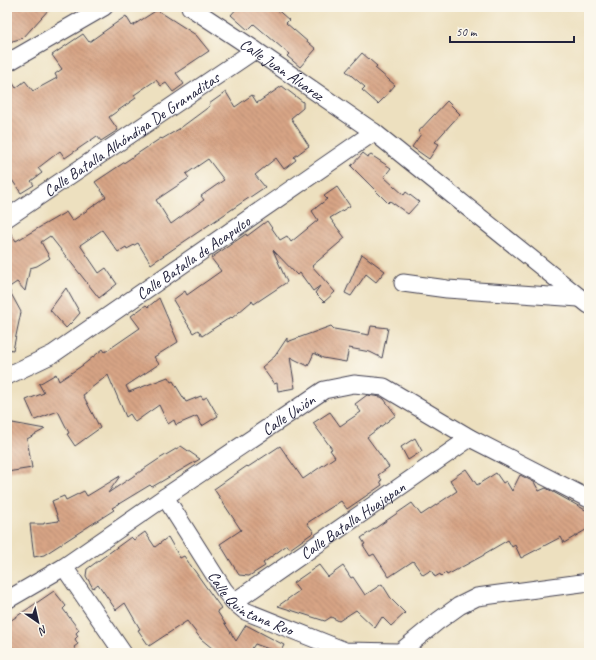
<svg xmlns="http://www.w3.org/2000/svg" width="596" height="660" viewBox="0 0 596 660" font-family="Caveat,sans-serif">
<defs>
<pattern id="building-back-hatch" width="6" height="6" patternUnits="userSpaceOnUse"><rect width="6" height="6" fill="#d7a485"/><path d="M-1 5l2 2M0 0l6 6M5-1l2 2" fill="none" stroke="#ae856e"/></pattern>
</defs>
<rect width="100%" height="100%" fill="#fbf7ec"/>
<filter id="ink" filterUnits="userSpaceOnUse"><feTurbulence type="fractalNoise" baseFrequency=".025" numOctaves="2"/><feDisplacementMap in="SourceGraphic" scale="8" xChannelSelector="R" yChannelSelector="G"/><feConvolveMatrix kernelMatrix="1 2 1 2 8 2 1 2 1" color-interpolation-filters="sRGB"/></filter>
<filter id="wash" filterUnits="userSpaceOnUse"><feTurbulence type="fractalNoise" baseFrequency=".012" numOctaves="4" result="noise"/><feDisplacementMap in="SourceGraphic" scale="16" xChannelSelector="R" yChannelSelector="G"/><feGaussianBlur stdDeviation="0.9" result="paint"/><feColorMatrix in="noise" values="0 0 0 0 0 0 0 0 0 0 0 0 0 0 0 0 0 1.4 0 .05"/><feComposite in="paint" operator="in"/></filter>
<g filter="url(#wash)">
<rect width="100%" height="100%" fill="#ede0bf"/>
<g id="blocks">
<path fill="url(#building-back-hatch)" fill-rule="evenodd" d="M7,7h44l-28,31 -14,4 -2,-10z
M238,7h36l15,13 -3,3 30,26 -16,18 -13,-11 2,-2 -35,-30 -6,6 -17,-15z
M157,10l39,25 13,16 -33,22 8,11 -11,8 -7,-9 -5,3 -5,-6 -22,15 2,3 -27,19 9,13 -17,11 -4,-5 -32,22 -5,-7 -22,17 4,5 -11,8 3,4 -13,8 -9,-13 -5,4v-110l9,14 9,-7 8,10 24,-13 -2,-4 7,-5 -10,-14 31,-21 6,8 37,-26 6,10z
M362,53l15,13 -2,2 20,17 -12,14 -5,5 -16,-14 3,-3 -19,-16z
M282,86l21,16v6l-12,10 18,28 -15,11 2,3 -12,9 -8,-11 -21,17 10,12 -114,77 -13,-21 -11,6 -1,-2 -8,5 -16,-22 -22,15 19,28 7,-5 11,16 -18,14 -49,-62 -9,6 9,16 -13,8 -7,2 -5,23 -8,-9 -9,6 13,24 -8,38 -6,-1v-121l9,13 50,-29 6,9 34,-24 -11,-15 66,-44 1,1 17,-10 31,-23 -1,-2 17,-12 9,15 17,-12 5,8zM208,159l16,21 -23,16 3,4 -33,24 -15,-24 33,-22 -3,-4z
M447,101l13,13 -25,28 4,2 -10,15 -17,-12 9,-13 -3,-2z
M363,153l5,4 3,-2 20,13 -7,9 20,18 2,-3 13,10 -11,12 -18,-13 -2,2 -37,-37z
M337,187l13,19 -20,12 15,20 -33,28 23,26 -11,10 -9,-9 5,-7 -7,5 -13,-18 -3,2 -24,-25 14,32 -33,22 -2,-3 -20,17 -1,-1 -29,19 -4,-6 -5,3 -20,-33 12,-9 2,4 34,-24 -10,-13 35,-24 1,2 20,-15 13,19 7,-4 4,6 27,-22 -6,-9 15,-12 -3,-3z
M362,254l23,17 -9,11 -10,-8 -15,22 -6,-3z
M66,288l14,25 -7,8 -7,7 -16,-18z
M159,298l19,44 -24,15 5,7 -33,22 3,6 39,-15 3,5 2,-1 13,21 15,-6 2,3 4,-2 11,19 -16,10 -5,-10 -21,9 -2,-5 -6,4 -9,-19 -24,17 -5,-8 -4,3 -18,-42 -22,17v1l-3,2 17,33 -25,18 -8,-12 2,-1 -11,-22 -23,9 -9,-20 18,-7 -5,-9 17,-10 3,7 24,-16 20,-16 2,3 35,-24 -9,-12 15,-11 2,2z
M331,326l3,3 35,6 2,-9 17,2 -6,30 -12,-6 -21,-4 -3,14 -23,-4 -9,-5 -6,13 -18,-9 5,31 -17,3 -1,-8 -3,1 -12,-17 13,-11 12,-18v4z
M367,395l14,2 3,2 12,16 -29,22 22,30 -11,8 4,5 -2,1 2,4 -35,24 -6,-8 -34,22 7,9 -24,17 -3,-4 -24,18 2,3 -16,10 -10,-1 -19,-31 21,-14 -27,-41 33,-23 1,1 32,-21 23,33 32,-22 -5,-7 2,-1 -19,-26 17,-11 10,14 21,-14 -6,-8z
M7,422l38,7 -18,10 5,29 -25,4z
M415,438l7,13 -14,9 -7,-13z
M181,446l19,13 -48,28 -2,-2 -38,23 2,2 -70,45 -10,2 -4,-33h14v-1l15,-2 -7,-20 12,-5 2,4 18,-9 3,5 33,-20 -12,17 51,-34z
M466,469l11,16 19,-12 7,10 3,-2 6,10 8,-16 14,7 5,9 7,-3 43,24v16l-25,15 -3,-6 -40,21 -6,-13 -3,2 -4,-7 -24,14v1l-37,20 -2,-3 -4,4 -1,-2 -5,3 -4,-7 -8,5 -10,-14 -24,16 -15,-23 -4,2 -7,-11 2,-1 -4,-6 51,-35 9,12 36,-24 -7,-11z
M145,532l10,15 13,-10 12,21 4,-2 37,52 -4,3 19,30 10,-16 38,20 -4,8 -25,-9 -6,9h-31l-17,-14 -14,-18 -38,25 -11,-16 2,-1 -15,-26 -9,7 -18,-26 -5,4 -7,-12 1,-7 44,-32 3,3z
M319,565l9,12 15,-11 8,12 2,-1 12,18 17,-11 10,16 13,13 -14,13 -9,-9 -7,11 -19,-18 -17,11 -8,-4 -6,4 -47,-15 21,-15 -6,-8z
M54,591l12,15 -3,3 16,21 -3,3 2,3 -3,3 3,5 -4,3 4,6h-71v-30z"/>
</g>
</g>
<g filter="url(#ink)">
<use href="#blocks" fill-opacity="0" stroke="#403e4f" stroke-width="1"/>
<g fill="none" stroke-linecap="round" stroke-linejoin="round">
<defs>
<g id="minor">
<path id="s1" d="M190,7l65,43 119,82 215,173"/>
<path d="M7,63l97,-56"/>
<path id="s2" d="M7,218l248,-168"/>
<path d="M403,283l44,6 132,9"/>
<path id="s3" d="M7,376l46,-22 321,-222"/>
<path id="s4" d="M165,497l59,93 10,12 11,9 100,40 54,1 3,1"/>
<path d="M64,567l59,86"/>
<path id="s5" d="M7,600l57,-33 101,-70 159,-107 30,-6 30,3 86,51 119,61"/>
<path id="s6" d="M234,602l236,-164"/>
<path d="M399,653l39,-32 21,-15 18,-9 112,-15"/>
</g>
</defs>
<use href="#minor" stroke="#403e4f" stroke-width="19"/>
<use href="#minor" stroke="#fff" stroke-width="17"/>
</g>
</g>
<g text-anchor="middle" stroke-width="3" stroke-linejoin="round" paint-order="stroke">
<g font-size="16" fill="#22223b" stroke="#fbf7ec">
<text dy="6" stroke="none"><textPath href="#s1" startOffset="111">Calle Juan Álvarez</textPath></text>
<text dy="6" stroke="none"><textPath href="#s2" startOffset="150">Calle Batalla Alhóndiga De Granaditas</textPath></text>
<text dy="6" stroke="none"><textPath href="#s3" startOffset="221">Calle Batalla de Acapulco</textPath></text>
<text dy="6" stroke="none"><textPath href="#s5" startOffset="337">Calle Unión</textPath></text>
<text dy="6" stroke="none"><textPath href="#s6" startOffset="144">Calle Batalla Huajapan</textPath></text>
<text dy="6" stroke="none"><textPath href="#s4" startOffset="140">Calle Quintana Roo</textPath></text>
</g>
</g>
<rect width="596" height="660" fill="none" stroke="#fbf7ec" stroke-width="24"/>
<g transform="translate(38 622) rotate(146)" stroke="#fbf7ec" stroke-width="3" paint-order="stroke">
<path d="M0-3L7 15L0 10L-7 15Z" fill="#22223b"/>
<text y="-6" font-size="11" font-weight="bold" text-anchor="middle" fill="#22223b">N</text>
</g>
<path d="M450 36v6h124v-6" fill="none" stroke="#22223b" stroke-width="2"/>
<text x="456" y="36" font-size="12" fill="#22223b" stroke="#fbf7ec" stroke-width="3" paint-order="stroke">50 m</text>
</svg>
